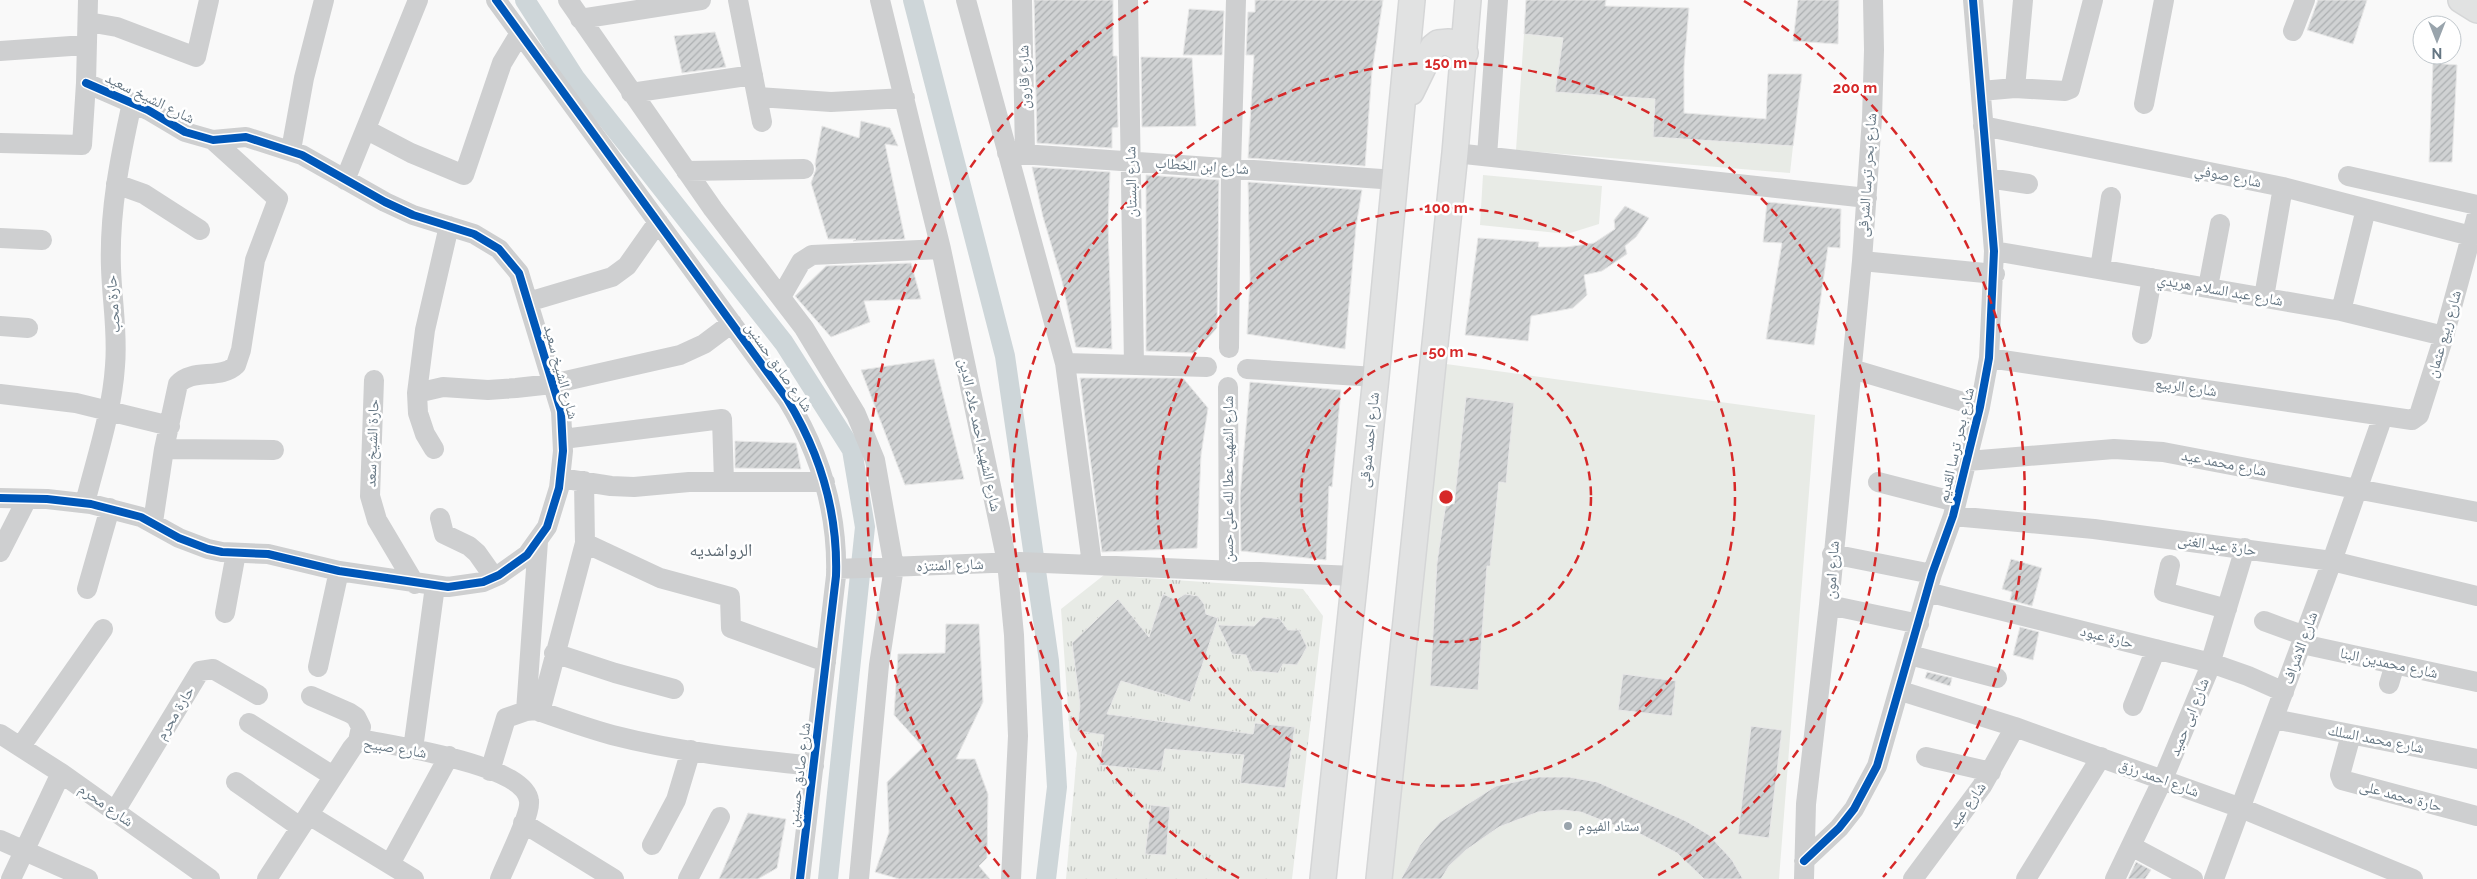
<svg xmlns="http://www.w3.org/2000/svg" width="2477" height="879" viewBox="0 0 2477 879" font-family="Raleway,'Noto Naskh Arabic',sans-serif">
<defs>
<pattern id="park-tufts" width="24" height="20" patternUnits="userSpaceOnUse" patternTransform="scale(1.25)"><rect width="24" height="20" fill="#e8ebe6"/><path d="M3 7l-1-3M5 7V3M7 7l1-3M15 17l-1-3M17 17v-4M19 17l1-3" fill="none" stroke="#c0c3c0"/></pattern>
<pattern id="building-hatch" width="6" height="6" patternUnits="userSpaceOnUse" patternTransform="scale(1.25)"><rect width="6" height="6" fill="#d0d2d3"/><path d="M-1 1l2-2M0 6l6-6M5 7l2-2" fill="none" stroke="#acafb1"/></pattern>
</defs>
<rect width="100%" height="100%" fill="#f9f9f9"/>
<path fill="url(#park-tufts)" d="M1104,575l199,14 20,27 -31,263h-226l11,-126 -7,-16 -9,-128z"/>
<path fill="#e8ebe6" d="M1524,34l39,4 -7,54 99,7 -2,38 140,9 -3,27 -274,-23z
M1483,175l119,11 -3,38 -32,10 -87,-9z
M1446,364l369,51 -36,464h-389z"/>
<g fill="none" stroke-linecap="round" stroke-linejoin="round">
<path stroke="#ced6d9" stroke-width="20" d="M525,0l50,78 209,265 68,107 13,77 -37,352
M913,0l92,356 44,305 8,126 -11,92"/>
</g>
<path fill="url(#building-hatch)" stroke="#e8e8e8" d="M1034,0h79v56h4l1,71 -6,1v20l-75,-5z
M1255,0h128l-11,71 -7,95 -117,-8 6,-103h-8l2,-43h7z
M1526,0h80l-1,6 84,2 -5,58v47l82,6 2,-45h34l-9,72 -140,-9 2,-38 -100,-7 8,-54 -39,-4z
M1798,0h41l-1,44 -45,-3z
M2318,0h49l-14,44 -46,-14z
M1189,9l35,2 -2,44h-39z
M715,32l11,35 -44,6 -8,-37z
M1141,57l51,1 4,68 -54,1z
M2433,63l24,2 -5,97h-23z
M861,121l29,7 8,18 -13,-2 20,95 -52,2 3,-2h-28l-17,-56 5,-14 -1,-5 7,-38 37,12z
M1032,167l78,5 -2,51 4,126 -36,-2 -14,-66 -19,-64z
M1146,175l73,5 -2,148 -23,25 -48,-2z
M1248,182l114,8 -6,37 -11,122 -98,-15 3,-55z
M1767,202l74,7 -1,39 -12,-1 -14,98 -48,-6 16,-96 -19,-1z
M1625,206l24,12 -13,19 -11,9 2,8 -25,17 -18,4 3,20 -14,13 -42,8 -3,25 -63,-6 13,-97 61,4 -1,5h29l27,-4 21,-14 -1,-9z
M911,263l10,36 -57,2 6,21 -39,15 -36,-41 31,-30z
M934,359l30,120 -59,6 -44,-115z
M1080,378h103l25,30 -7,47 -4,93 -95,4z
M1250,382l91,8 -9,97 -3,-1 -3,74 -85,-9 -1,-55z
M1466,397l48,6 -8,80 -7,-1 -9,84h-3l-9,124 -48,-4 7,-124 9,-59 8,1z
M735,441l61,2 5,26 -66,-1z
M2011,559l31,9 -10,38 -22,-6 2,-8 -10,-3z
M1163,594l13,6 9,-6 13,2 6,8 2,10 12,4 -28,84 -69,-21 -14,33 146,20 2,-11 40,4 -10,61 -45,-5 4,-28 -79,-6 -4,22 -62,-6 5,-30 -27,-4 3,-26 -8,-62 46,-44 31,38z
M1263,617l17,2 8,11h11l8,17 -10,18 -14,-1 -5,9 -26,-2 -6,-16 -14,-1 -14,-29 36,1z
M946,624h33l4,78 -27,57h19l13,35 -1,64 -8,8 11,13h-91l-24,-7 14,-40 -2,-50 36,-35 -29,-32 4,-61 47,-1z
M2020,627l19,5 -6,28 -20,-5z
M1927,672l25,6 -2,8 -25,-8z
M1623,674l53,7 -4,35 -54,-6z
M1751,726l31,4 -13,108 -31,-4z
M1538,777h31l28,5 89,39 23,14 23,25 11,19h-39l-27,-26 -54,-28 -2,3 -40,-16 -20,-2 -23,2 -39,15 -33,23 -17,16 -8,13h-40l19,-34 20,-23 56,-36z
M1151,805l19,2 -4,48 -21,-1z
M748,813l38,6 -9,49 -19,11h-39z
M2136,862l15,8 -6,9h-17z"/>
<g fill="none" stroke-linecap="round" stroke-linejoin="round">
<defs>
<path id="major" d="M2461,0l16,10
M1411,92l22,-45 5,-4 11,-1 16,11
M1323,879l53,-502 36,-377
M1379,879l76,-726 13,-153"/>
</defs>
<use href="#major" stroke="#d5d6d7" stroke-width="28"/>
<path stroke="#cecfd0" stroke-width="20" d="M496,0l291,399c33,54 51,113 49,177l-36,303
M568,0l145,209 91,119 52,86 19,46 19,107 -15,98 -20,214
M738,0l24,122
M880,0l61,249 66,313 7,73 4,101 -7,143
M966,0l99,363 27,201
M1022,0l3,153
M1128,0l6,365
M580,19l121,-19
M88,22l29,5 79,30 13,-57
M2293,31l12,-31
M0,51l85,-6
M2015,88l8,-88
M1981,91l34,-3 50,3 5,-2 23,-89
M631,93l122,-18
M757,97l74,5 74,-4
M2144,104l20,-104
M1983,126l300,61 188,49
M367,130l44,23 53,22 38,-112 18,-30
M0,143l82,2 4,-62 2,-83
M291,150l13,-72 20,-78
M1007,153l389,27
M1455,153l412,45
M1487,156l11,-156
M686,171l118,-2
M2348,176l129,29
M1988,178l40,6
M345,180l73,-180
M116,184l28,10 56,36
M0,238l42,2
M1994,251l347,60 103,25
M1862,261l133,13
M2100,269l11,-72
M2208,287l12,-63
M781,297l20,-35 11,-7 129,-6
M2264,297l19,-110
M528,302l84,-25 15,-11 31,-44
M2341,311l25,-102
M0,326l28,2
M2142,334l10,-56
M1229,348l2,-180 5,-168
M1989,358l423,62 7,-5 25,-79 33,-121
M1065,363l142,4
M1247,369l129,8
M1852,369l128,38
M374,380l-4,116 7,24 38,64
M1228,387l1,184
M417,393l26,-6 45,3 28,-2 36,-4 97,-22 31,-7 24,-11 28,-21
M0,394l76,9 94,23
M563,439l159,-20 2,63
M164,449l110,1
M434,449l-9,-15 -7,-21 -1,-20 8,-63 24,-104
M1968,461l146,-12 49,3 314,60
M560,478l51,8 23,1 55,-5h136
M1878,482l78,20
M0,498l47,1 44,5 50,13 38,21 29,11 14,3 46,2 71,17 109,16 35,-5 16,-7 28,-20 20,-28 12,-39 4,-37 -2,-40 -42,-138 -20,-24 -25,-15 -61,-19 -28,-13 -83,-47 -56,-18 -33,3 -28,-8 -37,-22 -62,-27
M85,503c11,-44 27,-91 30,-137 3,-33 -3,-65 -4,-98 -2,-56 9,-111 21,-165
M1953,516l141,13 238,32 145,35
M440,518l4,16 25,12 8,7 17,24
M153,522l11,-73 14,-65c14,-16 43,-4 58,-19l5,-15 14,-90 23,-61 -65,-59
M585,543l75,35 70,19 1,31 95,34
M0,552l27,-53
M1832,554l100,20
M2170,565l-6,27 63,17
M836,569l184,-7 335,14
M87,589l23,-81
M1927,592l284,71 37,13 36,16
M1829,605l90,19
M225,613l11,-60
M2264,621l41,15
M2302,644l175,38
M554,653l61,20 59,16
M1910,655l87,23
M318,667l21,-96
M2389,684l6,-20
M1901,691l114,36 226,81 172,71
M311,696l39,17 6,4 5,10 -3,14
M2133,706l23,-57
M526,711l12,-170
M540,712l45,-169 -1,-62
M2274,719l203,40
M249,723l84,53
M0,734l61,39 149,106
M2351,735l-11,40 2,5 135,36
M21,746l82,-117
M413,749l22,-163
M1926,757l65,15
M490,771l16,-53 20,-7 10,-1c25,9 51,18 76,25 66,17 134,24 202,31
M236,782l64,45
M115,811l85,-140 13,-2 45,26
M309,815l105,64
M523,823l91,56
M0,840l88,39
M652,845l24,-45 15,-50
M2131,846l62,33
M1804,861l35,-33 15,-19 23,-43 55,-192 21,-58 27,-109 9,-49 5,-107 -21,-251
M390,864l59,-108
M11,879l50,-106
M267,879l85,-131 6,-7 8,-1c30,6 159,25 163,61 2,14 -23,62 -29,78
M688,879l32,-62
M1804,879l2,-75 23,-199 33,-344 10,-143 2,-68 -1,-50
M1913,879l69,-93 33,-59
M2026,879l75,-122
M2115,879l48,-100 44,-105 38,-126
M2214,879l118,-318 51,-145"/>
<use href="#major" stroke="#e1e2e2" stroke-width="25"/>
<defs>
<path id="cycleway" d="M496,0l291,399c33,54 51,113 49,177l-36,303
M0,498l47,1 44,5 50,13 38,21 29,11 14,3 46,2 71,17 109,16 35,-5 16,-7 28,-20 20,-28 12,-39 4,-37 -2,-40 -42,-138 -20,-24 -25,-15 -61,-19 -28,-13 -83,-47 -56,-18 -33,3 -28,-8 -37,-22 -62,-27
M1804,861l35,-33 15,-19 23,-43 55,-192 21,-58 27,-109 9,-49 5,-107 -21,-251"/>
</defs>
<use href="#cycleway" stroke="#fff" stroke-width="11"/>
<use href="#cycleway" stroke="#0057b8" stroke-width="8"/>
</g>
<g fill="none" stroke="#d62828" stroke-width="2.5" stroke-dasharray="9 6">
<circle cx="1446" cy="497" r="145"/>
<circle cx="1446" cy="497" r="289"/>
<path d="M1239 878A434 434 0 1 1 1653 878"/>
<path d="M1009 877A579 579 0 0 1 1148 1M1744 1A579 579 0 0 1 1883 877"/>
</g>
<circle fill="#99a4ac" stroke="#fff" stroke-width="2" cx="1568" cy="826" r="5"/>
<g text-anchor="middle" stroke-width="5" stroke-linejoin="round" paint-order="stroke">
<g font-size="15" fill="#657683" stroke="#fff">
<text transform="translate(1024 77) rotate(-91)" y="5">شارع قارون</text>
<text transform="translate(150 98) rotate(26)" y="5">شارع الشيخ سعيد</text>
<text transform="translate(1202 166) rotate(4)" y="5">شارع ابن الخطاب</text>
<text transform="translate(1867 175) rotate(-86)" y="5">شارع بحر ترسا الشرقى</text>
<text transform="translate(2228 176) rotate(11)" y="5">شارع صوفي</text>
<text transform="translate(1131 182) rotate(-91)" y="5">شارع البستان</text>
<text transform="translate(2220 290) rotate(10)" y="5">شارع عبد السلام هريدي</text>
<text transform="translate(113 304) rotate(-94)" y="5">حارة محب</text>
<text transform="translate(2444 334) rotate(-74)" y="5">شارع ربيع عثمان</text>
<text transform="translate(779 367) rotate(55)" y="5">شارع صادق حسنين</text>
<text transform="translate(561 372) rotate(75)" y="5">شارع الشيخ سعيد</text>
<text transform="translate(2186 387) rotate(8)" y="5">شارع الربيع</text>
<text transform="translate(980 435) rotate(78)" y="5">شارع الشهيد احمد علاء الدين</text>
<text transform="translate(1369 440) rotate(-84)" y="5">شارع احمد شوقى</text>
<text transform="translate(372 443) rotate(-88)" y="5">حارة الشيخ سعد</text>
<text transform="translate(1956 445) rotate(-77)" y="5">شارع بحر ترسا القديم</text>
<text transform="translate(2224 463) rotate(11)" y="5">شارع محمد عيد</text>
<text transform="translate(1228 479) rotate(-90)" y="5">شارع الشهيد عطا لله على حسن</text>
<text transform="translate(2217 545) rotate(8)" y="5">حارة عبد الغنى</text>
<text transform="translate(950 565) rotate(-2)" y="5">شارع المنتزه</text>
<text transform="translate(1832 570) rotate(-86)" y="5">شارع امون</text>
<text transform="translate(2107 637) rotate(14)" y="5">حارة عبود</text>
<text transform="translate(2300 648) rotate(-70)" y="5">شارع الاشراف</text>
<text transform="translate(2389 663) rotate(12)" y="5">شارع محمدين البنا</text>
<text transform="translate(175 713) rotate(-59)" y="5">حارة محرم</text>
<text transform="translate(2189 717) rotate(-68)" y="5">شارع ابى حميد</text>
<text transform="translate(2376 739) rotate(11)" y="5">شارع محمد السلك</text>
<text transform="translate(395 748) rotate(9)" y="5">شارع صبيح</text>
<text transform="translate(799 775) rotate(-83)" y="5">شارع صادق حسنين</text>
<text transform="translate(2159 778) rotate(20)" y="5">شارع احمد رزق</text>
<text transform="translate(2401 796) rotate(15)" y="5">حارة محمد على</text>
<text transform="translate(106 805) rotate(35)" y="5">شارع محرم</text>
<text transform="translate(1967 805) rotate(-54)" y="5">شارع عيد</text>
</g>
<g font-size="15" fill="#657683" stroke="#fff" text-anchor="start">
<text x="1578" y="831">ستاد الفيوم</text>
</g>
<g font-size="18" fill="#57646e" stroke="#fff">
<text x="721" y="556">الرواشديه</text>
</g>
</g>
<circle cx="1446" cy="497" r="8" fill="#d62828" stroke="#fff" stroke-width="2.5"/>
<g font-size="15" text-anchor="middle" font-weight="bold" fill="#d62828" stroke="#fff" stroke-width="5" stroke-linejoin="round" paint-order="stroke">
<text x="1446" y="68">150 m</text>
<text x="1855" y="93">200 m</text>
<text x="1446" y="213">100 m</text>
<text x="1446" y="357">50 m</text>
</g>
<g transform="translate(2437 40) rotate(180)"><circle r="24" fill="#ffffff" stroke="#c1c8cd"/>
<path d="M0-4L9 19L0 12L-9 19Z" fill="#99a4ac"/>
<text y="-8" font-size="14" font-weight="bold" text-anchor="middle" fill="#657683">N</text>
</g>
</svg>
